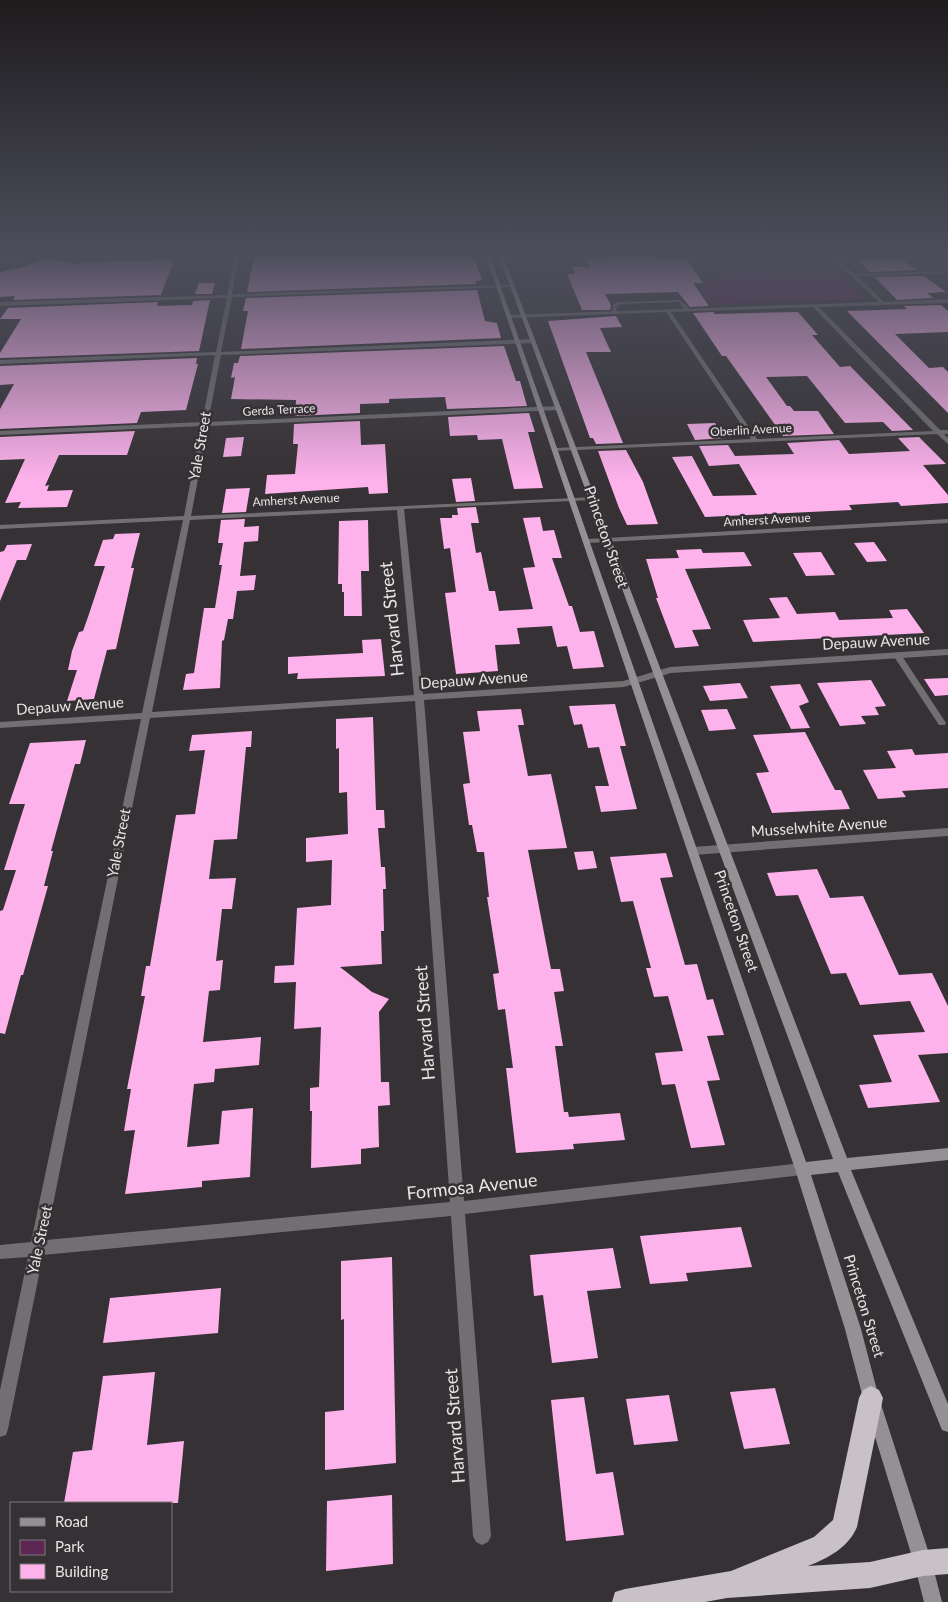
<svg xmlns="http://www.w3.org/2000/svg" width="948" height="1602" viewBox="0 0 948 1602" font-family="Lato,sans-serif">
<rect width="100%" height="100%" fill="#363134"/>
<path fill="#5e2753" d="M833,267l33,32 -151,5 -4,-5h-5c-26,-36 112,-32 127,-32z"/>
<path fill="#feb2ec" d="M429,256h44l9,24 -7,1 1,3 -229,8 7,-35z
M658,256l2,3 26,-1 17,25h-10l16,23 -19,1 -12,-15 -73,2 6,11 -1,5h-28l-15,-36h8l-3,-7h18l-4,-9z
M46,258l33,7 2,-3 93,-2 -13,35 -148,5 2,-4 -15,1v-25l21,-4z
M901,259l16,11 -47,2 -12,-12z
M924,276l22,16 -19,1 6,5 -36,2 -22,-23z
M199,283h16l-3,11h-17z
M477,290l8,31 12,2 4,15 -260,11 7,-38h-5l3,-13z
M210,300l-11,51 -199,7v-5l21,-34h-21l8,-11 150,-6 -1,4 35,-1 1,-4z
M941,305l7,6v21l-53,2 34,34 14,-1 5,5v41l-101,-102 60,-2 -3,-3z
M713,312l2,2 83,-2 20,23h-6l28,32 10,-1 63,64 -21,1 -9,-9 -38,1 -38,-47 -41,1 21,29h3l4,5h24l16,23 -51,2 -57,-80h-4l-29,-43z
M616,316l6,11 -22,1 11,24h-25l37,91 -27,1 -3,-6h-3l-42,-117z
M504,346l12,35h4l7,25 -80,3 -2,-12 -56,2v4l-29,1v9l-65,3 1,-16 -65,-1 4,-22 -4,1 3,-15h4l2,-7z
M197,358l-1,6h2l-12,46 -45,2 -4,11 -137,6v-20l14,-25 -14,1v-19z
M529,413l6,19h-7l15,56 -29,1 -12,-50 -24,1 -1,-5 -27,1 -2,-19z
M360,421l1,24 24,-1 3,49 -19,1 -1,-7 -103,7 2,-19 28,-1 3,-30h-5l1,-20z
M715,423l9,15 -29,2 -8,-16z
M135,431l-8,24h-68l-14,31 4,-1 -2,6 26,-1 -6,17 -49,1 3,-6 -16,1 20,-44 -25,1v-23z
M244,437l-3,19 -18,1 3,-19z
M919,437l27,27 -23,1 25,30v8l-47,3 -3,-4 -49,3 3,5 -147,7 -33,-60 20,-1 21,40 44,-1 -18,-31 -30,2 -10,-20 29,-1 7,11 59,-2 -7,-11 52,-3 10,14 61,-3 -12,-13z
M626,450l17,32 15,42 -31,1 -8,-17 -21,-57z
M471,478l4,23 -19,1 -4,-23z
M250,488l-4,24 -24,1 4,-24z
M476,507l3,16h-8l5,30 5,-1 8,39h6l4,20 34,-2 -10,-41 12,-1 -12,-49 17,-1 3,14 11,-1 8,28h-10l17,48h3l8,26 14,-1 10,36 -31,2 -6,-23 -10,1 -5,-21 -35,2 3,16 -25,1 3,26 -42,3 -11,-81 11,-1 -6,-44 -6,1 -4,-31h12v-3h6l-1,-7z
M245,519l-1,8 15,-1 -1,15 -14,1 -4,34 16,-1 -2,15 -17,1 -4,28h-5l-4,21 -2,1 -2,47 -37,2 3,-16 8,-1 10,-65h11l7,-43h-3l4,-22h-5l3,-23z
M368,520l1,51h-8l1,45h-18v-24h-2v-8h-4l1,-63z
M140,533l-9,35h3l-18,81 -9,1 -13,49 -27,2 10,-31h-9l4,-19 7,-19 4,-1 5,-14 17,-51h-11l9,-26 10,-1 2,-5z
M874,542l13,19 -20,1 -13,-19z
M32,544l-6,16h-9l-17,41v-49l4,-1 3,-6z
M701,549l2,4 41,-1 8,14 -67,3 26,60 -19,1 7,16 -24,2 -19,-50h2l-12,-39 33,-1 -3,-8z
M821,552l14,23 -29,1 -13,-23z
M787,597l10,17 38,-2 4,8 54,-2 -4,-8 18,-1 17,24 -171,9 -10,-22 37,-2 -11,-20z
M381,639l4,37 -88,3 1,-6 -10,1v-17l75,-4 -1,-13z
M948,678v17l-13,1 -11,-17z
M871,680l15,26 -11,1 4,8 -18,1 5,8 -26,2 -23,-43z
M740,683l8,15 -38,3 -7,-15z
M800,684l9,18 -10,4 11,22 -19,1 -21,-43z
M615,704l11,42h-6l17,63 -36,3 -6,-26h14l-10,-39 -11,1 -6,-24 -8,1 -5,-19z
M521,709l3,16h-6l10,51 23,-2 16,74 -39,2 23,119h9l4,22 -10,1 9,54h-8l9,66h4l1,5 51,-4 5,27 -52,4 1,5 -58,4 -10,-85h7l-8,-59 -7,1 -5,-36 6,-1 -12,-76h2l-5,-45h-7l-5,-27h-3l-6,-41 7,-1 -7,-51 17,-1 -3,-20z
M727,709l9,20 -27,2 -8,-21z
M373,717l3,93h8l1,18h-7l3,39h4l1,22h-3l1,42h-3l1,33 -42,3 32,25 17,7 -10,13 2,70h8l1,23 -12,1 1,41 -18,2v15l-50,4 1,-57h-2v-23l9,-1 2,-60 -27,2 2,-47 -22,1 1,-17 19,-1 3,-57 34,-3 1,-45 -26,2v-24l42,-4 -1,-42 -8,1v-45l-3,1v-30z
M252,731l-1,16h-5l-9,92 -23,1 -5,39 27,-1 -4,31h-10l-6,52 7,-1 -3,30 -11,1 -6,51 58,-5 -2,28 -44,4 -1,13 -20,2 -7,63 32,-3 3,-33 31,-3 -3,69 -48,4v6l-77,7 10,-64 -11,1 7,-42h-4l18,-93h-4l5,-30h4l26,-151 19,-1 10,-64 -16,1 3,-16z
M805,732l30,58h6l9,19 -78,4 -16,-40 13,-1 -16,-37z
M86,740l-6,24h-5l-24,87h2l-9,35h4l-25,89h-2l-16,59 -5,-1v-122l3,-1 13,-40h-12l21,-66h-16l21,-61z
M912,749l3,6 33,-2v35l-46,3 4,6 -28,2 -15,-29 33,-2 -9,-17z
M593,851l4,17 -19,2 -4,-18z
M666,853l7,24 -13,1 25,87 12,-1 10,36 6,-1 11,36 -17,1 13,44 -13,1 18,64 -34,3 -16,-64 -13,1 -7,-32 28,-2 -15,-55 -14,1 -8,-29h5l-18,-67 -12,1 -11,-45z
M817,869l13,29 33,-2 36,79 33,-2 16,33v47l-30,2 22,47 -72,6 -9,-23 33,-3 -19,-47 52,-3 -15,-31 -50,4 -14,-32 -15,1 -33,-79 -22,1 -9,-23z
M741,1227l11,40 -66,6 2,8 -38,3 -10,-48z
M613,1248l8,40 -34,3 11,67 -46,5 -9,-68 -9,1 -4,-41z
M392,1257l4,206 -71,7v-58l19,-2v-91l-3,1v-59z
M221,1288l-3,45 -115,10 7,-45z
M155,1372l-8,73 37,-4 -6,62h-114l9,-51 19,-2 11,-74z
M775,1388l15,56 -46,5 -14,-57z
M669,1395l9,46 -44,4 -8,-46z
M584,1397l12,77 17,-2 11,63 -58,6 -15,-141z
M392,1495l1,69 -67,7 1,-70z"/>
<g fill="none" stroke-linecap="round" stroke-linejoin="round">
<path fill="#716f71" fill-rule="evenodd" d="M680,300l9,8v2h-4l-6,-8 -58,2 -4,2 -1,7 -4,-1 1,-8 7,-2z
M894,653h6l46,70 -1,2h-6l-46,-70z"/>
<path fill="#716f71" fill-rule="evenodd" d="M17,256h8l-25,8v-2z
M235,256h4l-7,38 280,-9 2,1 -2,1 -280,10 -11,55 312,-13 3,2 -3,2 -312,12 -13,67 351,-16 3,2 -3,2 -351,16 -17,90 404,-19 1,1 -3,2 -189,9 19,185 200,-13 47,-14 278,-18v6l-277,18 -47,14 -200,13 40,501 338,-38 5,1 2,5 -2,5 -5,1 -337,39 26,322 -3,6 -6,3 -6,-3 -3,-6 -22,-320 -408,39 -35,174 -2,6 -6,2v-47l28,-133 -28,2v-14l31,-3 110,-523 -141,9v-6l142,-9 41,-193 -183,9v-4l184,-9 17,-90 -201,9v-4l202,-9 13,-67 -215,9v-4l216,-8 11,-54 -227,8v-4l227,-7zM397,510l17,185 -262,17 38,-192zM415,701l35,501 -404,38 104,-522z
M830,256h5l19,18 94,-3v2l-91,3 27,26 64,-3v4l-129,4 121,123h8v4h-4l4,4v6l-11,-10 -384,17v-2l2,-1 196,-9 -85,-127 -157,6 -2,-1v-2l372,-13zM813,307l120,124 -176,8 -86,-127z
M948,519v4l-360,20 -4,-2 4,-2z
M948,828v8l-255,19 -4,-1 -1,-3 1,-3 4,-1z"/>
<path fill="#959093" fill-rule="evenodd" d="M486,256h4l316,906 27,-3 -334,-903h4l344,902 101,-10v12l-97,10 97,234v28l-6,-2 -104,-258 -27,3 50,154 18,69 53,165 10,39h-18l-10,-39 -51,-165 -18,-69 -50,-160z"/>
<path fill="#c8c2c6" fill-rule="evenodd" d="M871,1386l8,4 4,8 -26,129c-9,21 -29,31 -49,39l62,-4 53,-12 25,-2v26l-25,2 -53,12 -143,10 -22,4h-93l3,-10 10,-3 106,-18 83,-34 19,-17 26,-122 4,-8z"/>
</g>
<linearGradient id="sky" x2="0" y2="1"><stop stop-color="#1e1b1d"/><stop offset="0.53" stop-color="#4c4e5c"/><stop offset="1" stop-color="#4c4e5c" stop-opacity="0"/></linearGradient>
<rect width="948" height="481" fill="url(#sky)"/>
<g text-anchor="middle" stroke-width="5" stroke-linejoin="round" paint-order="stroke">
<g font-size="12" fill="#e7e4e6" stroke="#363134">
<text transform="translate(279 410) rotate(-3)" y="4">Gerda Terrace</text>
<text transform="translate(751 430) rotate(-3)" y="4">Oberlin Avenue</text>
<text transform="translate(296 500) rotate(-3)" y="4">Amherst Avenue</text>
<text transform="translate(767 520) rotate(-3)" y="4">Amherst Avenue</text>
</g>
<g font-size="15" fill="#e7e4e6" stroke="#363134">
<text transform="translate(200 446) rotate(-80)" y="5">Yale Street</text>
<text transform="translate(606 537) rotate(71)" y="5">Princeton Street</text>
<text transform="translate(876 642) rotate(-3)" y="5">Depauw Avenue</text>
<text transform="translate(474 680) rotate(-4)" y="5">Depauw Avenue</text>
<text transform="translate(70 706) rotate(-4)" y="5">Depauw Avenue</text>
<text transform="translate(819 827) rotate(-4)" y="5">Musselwhite Avenue</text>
<text transform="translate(119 843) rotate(-79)" y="5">Yale Street</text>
<text transform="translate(736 921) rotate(71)" y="5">Princeton Street</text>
<text transform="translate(40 1240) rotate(-78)" y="5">Yale Street</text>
<text transform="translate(864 1306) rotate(73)" y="5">Princeton Street</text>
</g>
<g font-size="18" fill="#e7e4e6" stroke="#363134">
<text transform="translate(392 619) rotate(-96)" y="6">Harvard Street</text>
<text transform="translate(425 1023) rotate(-94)" y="6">Harvard Street</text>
<text transform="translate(472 1187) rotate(-6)" y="6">Formosa Avenue</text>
<text transform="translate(455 1426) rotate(-94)" y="6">Harvard Street</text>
</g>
</g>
<rect x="10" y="1502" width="162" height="90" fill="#363134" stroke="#7d797b"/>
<rect x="20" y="1518" width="25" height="8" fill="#959093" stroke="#7d797b"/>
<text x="55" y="1527" font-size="15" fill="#e7e4e6">Road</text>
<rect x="20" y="1540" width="25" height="15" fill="#5e2753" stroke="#7d797b"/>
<text x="55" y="1552" font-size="15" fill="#e7e4e6">Park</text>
<rect x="20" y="1564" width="25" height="15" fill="#feb2ec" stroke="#7d797b"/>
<text x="55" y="1577" font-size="15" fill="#e7e4e6">Building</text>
</svg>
